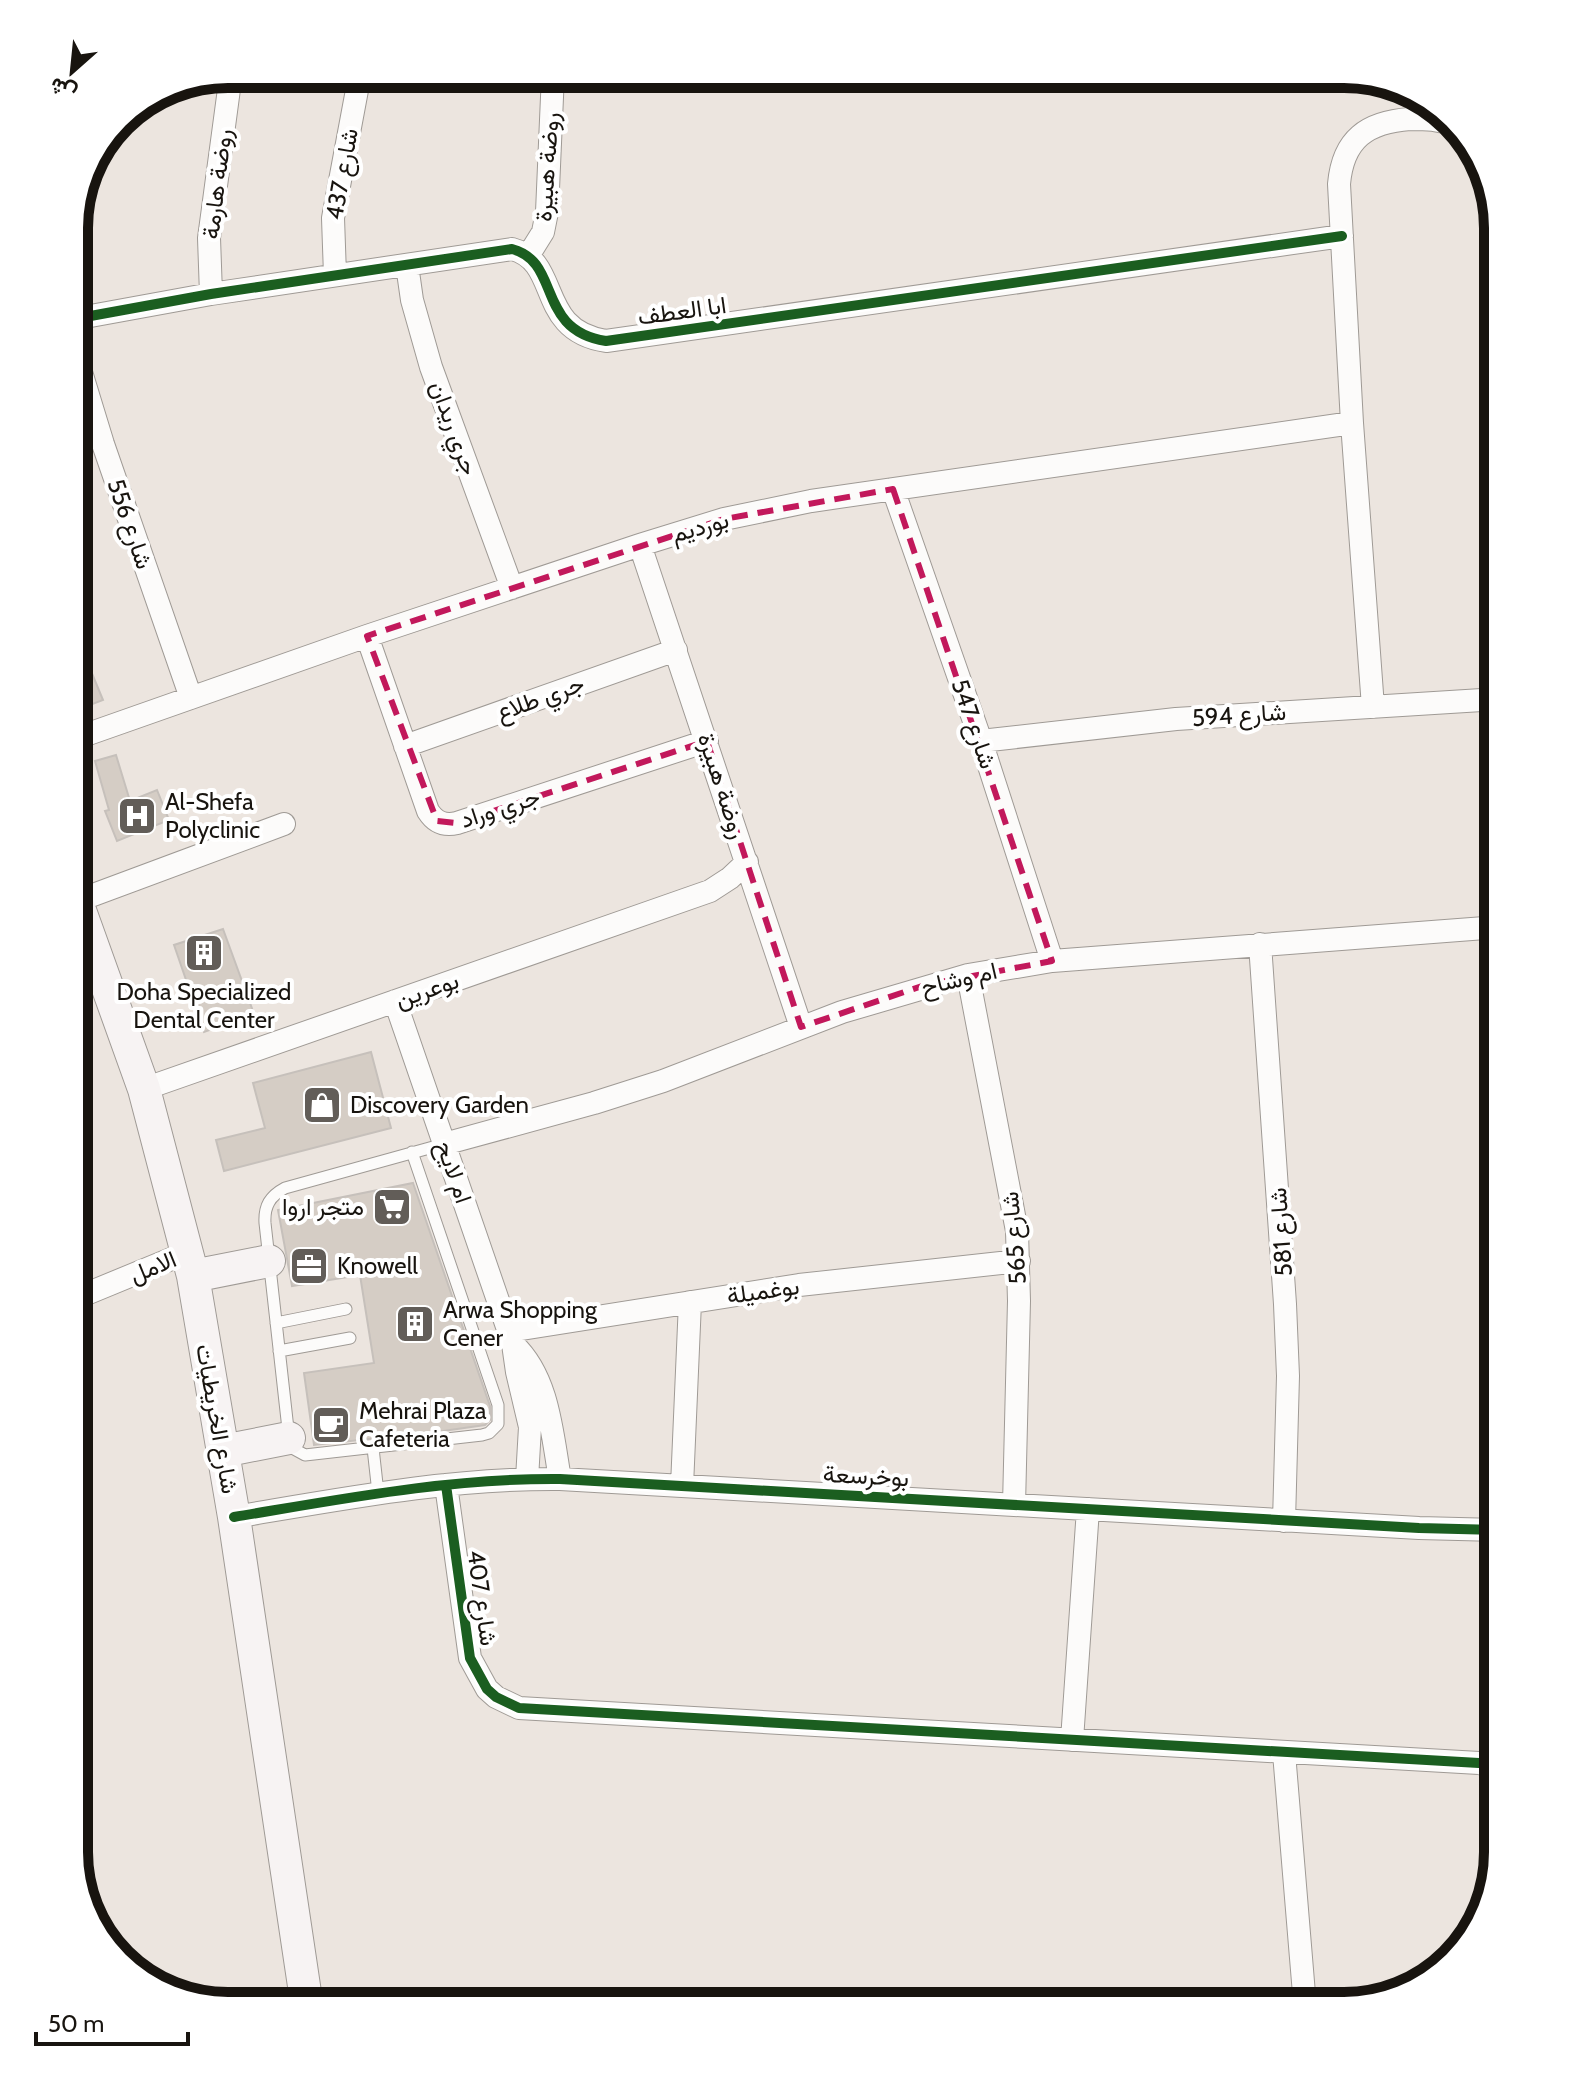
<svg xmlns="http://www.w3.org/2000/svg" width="1572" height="2080" viewBox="0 0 1572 2080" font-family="Cabin,Vazirmatn,sans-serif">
<rect width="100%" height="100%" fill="#ece5df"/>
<path fill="#d5cdc5" stroke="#c6c0bb" stroke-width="2" d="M74,630l29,70 -29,11z
M116,755l14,46 27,-11 12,30 -52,21 -12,-30 4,-1 -14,-49z
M223,929l31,85 -50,18 -30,-87z
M371,1052l20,76 -167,43 -8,-31 49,-12 -12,-45z
M413,1183l77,223v14l-5,5 -42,6 -129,14 -10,-72 70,-10 -14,-88 -68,11 -14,-76z"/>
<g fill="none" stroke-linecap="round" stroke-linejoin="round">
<defs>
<path id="lane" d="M412,1152l86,253v19l-9,9 -7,2 -177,20 -11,-6 -5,-11 -24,-215c-1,-17 5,-27 20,-35l159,-44
M276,1323l70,-14
M279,1351l71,-13
M373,1448l5,45"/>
<path id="street" d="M1490,202l8,98
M528,256l15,-24 4,-20 6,-138
M407,265l5,35 19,67 81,221
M335,275l-2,-57 27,-144
M211,294l-2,-56 22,-164
M74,319l137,-25 301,-45c50,13 23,81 94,92l736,-105
M74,349l29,95 88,254
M893,489l88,252 71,220
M640,545l161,482
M367,636l61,175c7,11 16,15 29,12l250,-82
M1373,707l-21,-284 -13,-239c4,-45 28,-62 71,-65 16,0 29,0 44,6
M74,739l293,-103 273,-91 84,-26 87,-18 541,-78
M981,741l195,-22 322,-20
M405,746l271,-96
M77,901l207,-77
M1260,944l25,360 3,72 -4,145
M968,975l49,256 2,70 -5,204
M395,1001l118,343 4,28 13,55 -3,52
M144,1089l566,-198 20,-13 17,-16
M444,1144l150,-41 69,-22 179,-69 126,-37 84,-14 446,-34
M74,1299l114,-47
M509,1331l290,-46 220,-24
M514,1345c35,33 38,89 46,134
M446,1485l24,173 17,31 9,8 23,11 960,55 19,5
M682,1486l8,-184
M234,1517c108,-18 216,-39 326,-38l859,49 79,2
M1072,1740l16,-231
M1284,1753l21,253"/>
<path id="secondary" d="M74,894l70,195 49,187 41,241 73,489
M193,1276l76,-15
M223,1451l66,-13"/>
</defs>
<use href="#lane" stroke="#9f9a95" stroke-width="13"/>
<use href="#street" stroke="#9f9a95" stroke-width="24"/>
<use href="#secondary" stroke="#9f9a95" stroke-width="34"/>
<use href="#lane" stroke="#fcfbfa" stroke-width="11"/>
<use href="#street" stroke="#fcfbfa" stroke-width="22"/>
<use href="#secondary" stroke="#f7f3f3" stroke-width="32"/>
<defs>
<path id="cycleway" d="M74,319l137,-25 301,-45c50,13 23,81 94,92l736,-105
M446,1485l24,173 17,31 9,8 23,11 960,55 19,5
M234,1517c108,-18 216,-39 326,-38l859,49 79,2"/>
</defs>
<use href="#cycleway" stroke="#fff" stroke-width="15"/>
<use href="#cycleway" stroke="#1b5e20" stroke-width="10"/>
</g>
<path fill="none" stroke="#c2185b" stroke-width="6" stroke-dasharray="16 10" stroke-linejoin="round" d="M893,489l159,472 -127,24 -124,42 -94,-286 -250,82 -20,-2 -70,-185 357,-117z"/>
<defs>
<symbol id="hospital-square" viewBox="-11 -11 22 22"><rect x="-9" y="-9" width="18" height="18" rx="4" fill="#625d58" stroke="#fff"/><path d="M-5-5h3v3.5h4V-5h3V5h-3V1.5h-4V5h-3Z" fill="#fff"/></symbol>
<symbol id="building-square" viewBox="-11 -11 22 22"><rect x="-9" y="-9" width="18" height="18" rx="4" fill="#625d58" stroke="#fff"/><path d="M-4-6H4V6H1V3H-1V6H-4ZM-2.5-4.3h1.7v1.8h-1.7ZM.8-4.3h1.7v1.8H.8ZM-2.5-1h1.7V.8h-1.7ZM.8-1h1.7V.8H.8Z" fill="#fff"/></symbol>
<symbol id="shop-square" viewBox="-11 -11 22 22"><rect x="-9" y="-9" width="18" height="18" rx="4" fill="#625d58" stroke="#fff"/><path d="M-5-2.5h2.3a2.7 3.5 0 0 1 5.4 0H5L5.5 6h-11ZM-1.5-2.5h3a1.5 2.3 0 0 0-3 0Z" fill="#fff"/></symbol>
<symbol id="supermarket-square" viewBox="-11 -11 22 22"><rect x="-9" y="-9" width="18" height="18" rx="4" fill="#625d58" stroke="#fff"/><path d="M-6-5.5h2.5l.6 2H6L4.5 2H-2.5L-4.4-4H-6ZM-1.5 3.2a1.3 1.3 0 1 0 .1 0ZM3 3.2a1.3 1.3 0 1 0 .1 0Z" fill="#fff"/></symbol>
<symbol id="office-square" viewBox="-11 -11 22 22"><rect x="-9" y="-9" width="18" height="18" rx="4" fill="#625d58" stroke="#fff"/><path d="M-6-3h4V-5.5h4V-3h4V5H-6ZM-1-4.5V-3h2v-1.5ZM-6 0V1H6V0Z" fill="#fff"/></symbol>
<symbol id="cafe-square" viewBox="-11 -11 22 22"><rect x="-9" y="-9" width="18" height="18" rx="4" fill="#625d58" stroke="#fff"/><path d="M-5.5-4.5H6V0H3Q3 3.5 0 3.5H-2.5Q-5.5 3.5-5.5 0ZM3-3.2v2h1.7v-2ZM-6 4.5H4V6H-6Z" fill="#fff"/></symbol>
</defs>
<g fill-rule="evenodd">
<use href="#hospital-square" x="115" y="794" width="44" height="44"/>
<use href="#building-square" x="182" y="931" width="44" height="44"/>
<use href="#shop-square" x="300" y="1083" width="44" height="44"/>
<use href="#supermarket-square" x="370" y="1185" width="44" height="44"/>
<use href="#office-square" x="287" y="1244" width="44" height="44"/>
<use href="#building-square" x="393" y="1302" width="44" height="44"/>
<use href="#cafe-square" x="309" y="1403" width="44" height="44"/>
</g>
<g text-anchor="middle" stroke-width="8" stroke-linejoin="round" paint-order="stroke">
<g font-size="24" fill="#18140f" stroke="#fff">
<text transform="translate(547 167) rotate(-86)" y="8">روضة هبيرة</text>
<text transform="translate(342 174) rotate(-80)" y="8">شارع 437</text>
<text transform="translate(217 184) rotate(-83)" y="8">روضة هارمة</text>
<text transform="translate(682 311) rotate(-8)" y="8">ابا العطف</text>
<text transform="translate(454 428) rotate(70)" y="8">جري ريدان</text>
<text transform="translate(130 524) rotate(71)" y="8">شارع 556</text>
<text transform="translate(700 527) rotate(-16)" y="8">بورديم</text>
<text transform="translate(540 698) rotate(-20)" y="8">جري طلاع</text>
<text transform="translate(1239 715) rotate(-4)" y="8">شارع 594</text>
<text transform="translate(974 724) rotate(71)" y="8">شارع 547</text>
<text transform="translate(722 786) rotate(72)" y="8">روضة هبيرة</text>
<text transform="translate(500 808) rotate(-18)" y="8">جري وراد</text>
<text transform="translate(959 979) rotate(-13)" y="8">ام وشاح</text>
<text transform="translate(427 990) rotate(-19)" y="8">بوعرين</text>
<text transform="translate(454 1172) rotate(71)" y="8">ام لايح</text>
<text transform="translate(1281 1232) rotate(-94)" y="8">شارع 581</text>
<text transform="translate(1014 1238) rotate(-95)" y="8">شارع 565</text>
<text transform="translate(153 1267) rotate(-22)" y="8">الامل</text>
<text transform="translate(763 1291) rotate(-8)" y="8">بوغميلة</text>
<text transform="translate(217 1419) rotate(80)" y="8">شارع الخريطيات</text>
<text transform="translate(866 1476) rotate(3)" y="8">بوخرسعة</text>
<text transform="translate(482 1598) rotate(82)" y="8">شارع 407</text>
</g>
<g font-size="24" fill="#18140f" stroke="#fff" text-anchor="start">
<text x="165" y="810">Al-Shefa<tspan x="165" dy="28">Polyclinic</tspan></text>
<text x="204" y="1000" text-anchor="middle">Doha Specialized<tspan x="204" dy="28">Dental Center</tspan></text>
<text x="350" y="1113">Discovery Garden</text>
<text x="364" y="1215" text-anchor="end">متجر اروا</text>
<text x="337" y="1274">Knowell</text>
<text x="443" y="1318">Arwa Shopping<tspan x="443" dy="28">Cener</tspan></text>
<text x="359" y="1419">Mehrai Plaza<tspan x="359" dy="28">Cafeteria</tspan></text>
</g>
</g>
<path d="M0 0H1572V2080H0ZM228 88H1344A140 140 0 0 1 1484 228V1852A140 140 0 0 1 1344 1992H228A140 140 0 0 1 88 1852V228A140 140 0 0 1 228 88Z" fill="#fff" fill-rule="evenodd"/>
<path fill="none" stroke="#18140f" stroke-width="10" d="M228 88H1344A140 140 0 0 1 1484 228V1852A140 140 0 0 1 1344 1992H228A140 140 0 0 1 88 1852V228A140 140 0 0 1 228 88Z"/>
<g transform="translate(72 72) rotate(207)" stroke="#ffffff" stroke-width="6" paint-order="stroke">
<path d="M0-6L14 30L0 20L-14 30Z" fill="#18140f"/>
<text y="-12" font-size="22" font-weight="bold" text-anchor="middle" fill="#18140f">ش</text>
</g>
<path d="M36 2032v12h152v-12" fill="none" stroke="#18140f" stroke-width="4"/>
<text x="48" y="2032" font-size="24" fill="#18140f" stroke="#ffffff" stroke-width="6" paint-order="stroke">50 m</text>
</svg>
